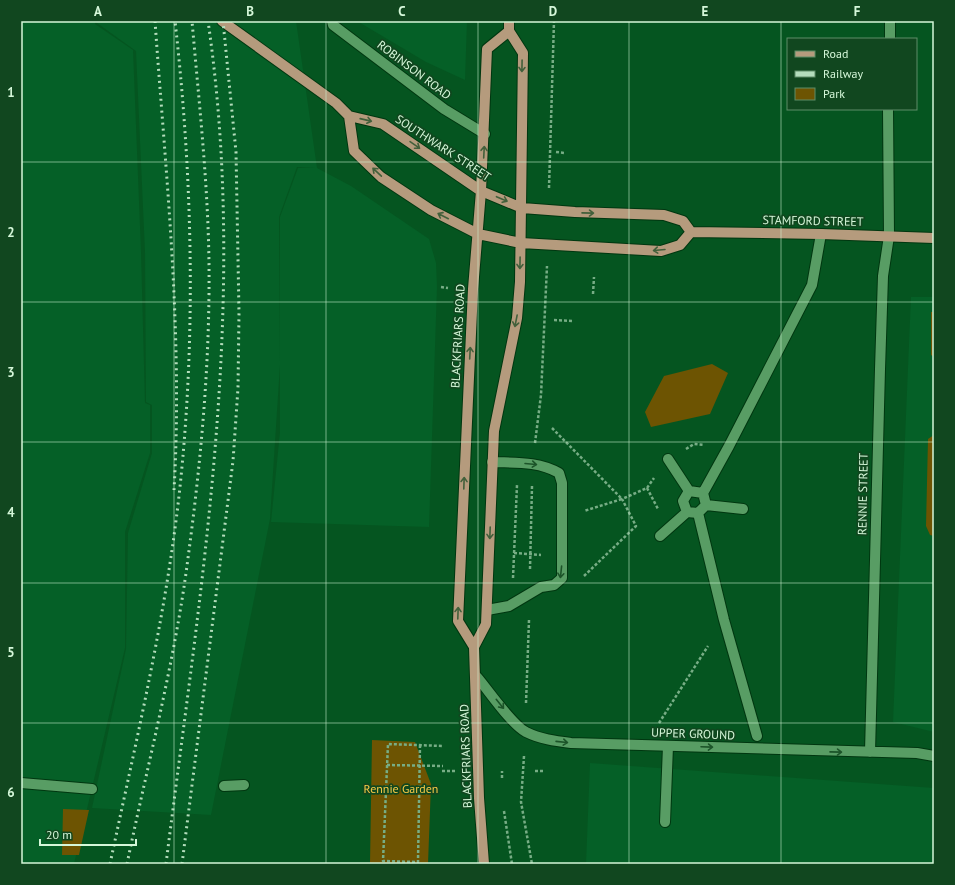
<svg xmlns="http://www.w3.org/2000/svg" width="955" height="885" viewBox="0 0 955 885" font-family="'PT Sans',sans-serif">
<rect width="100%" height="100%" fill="#055520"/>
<path fill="#056027" d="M21,21h74v3l38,26 8,202 4,151 5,2v48l-25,79v116l-51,216h-53z
M97,21h199l21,147 34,18 78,53 7,24 1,24 -8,240 -158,-5 9,-90v-215l18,-49h17l-18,-1 -18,50 1,148 -10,154 -59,296 -119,-7 34,-159 2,-116 24,-80v-48l-6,-3 -1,-150 -9,-201 -39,-28z
M357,21h110l-2,59 -39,-18z
M911,297h23v435l-41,-10z
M590,763l344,25v76h-348z"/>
<path fill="#6d5402" d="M931,312h3v45l-3,-2z
M712,364l16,9 -18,41 -59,13 -6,-15 19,-36z
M934,435v101l-4,-1 -4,-9 2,-87z
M372,740l43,2 16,42 -3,80h-58z
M63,809l26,1 -10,45h-17z"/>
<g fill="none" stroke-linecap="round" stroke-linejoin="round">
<defs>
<path id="lane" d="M332,21l1,4 111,84 41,25
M890,39v-18
M888,109l1,127
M487,610l22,-4 32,-19 13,-2 8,-7v-95l-3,-10c-21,-12 -44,-10 -67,-11
M224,786l20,-1
M665,822l3,-76"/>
<path id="street" d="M668,459l21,32
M689,491l14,2 3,12 -8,8 -11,-1 -4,-11z
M703,493l26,-47 83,-161 9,-51
M706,505l37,4
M698,513l26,107 33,116
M660,536l27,-24
M477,677c12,14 34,47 49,55 14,7 29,9 45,11l346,10 17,3
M870,752l10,-383 3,-93 6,-40
M21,783l71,6"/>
<path id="primary" d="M222,21l114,82 13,13 34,8 98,67 41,17 53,4 89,3 19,6 8,11
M349,116l5,35 27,26 50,33 47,24 43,9 140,8 19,-6 11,-13 130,2 113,4
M474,647l12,-23 8,-193 23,-113 3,-36 3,-229 -14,-22v-10
M484,864l-5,-66 -5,-151 -16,-26 15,-332 8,-98 6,-142 22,-18"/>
</defs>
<use href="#lane" stroke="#003710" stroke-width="12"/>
<use href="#street" stroke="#003710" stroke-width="12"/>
<use href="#primary" stroke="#003710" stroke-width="12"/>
<path stroke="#77ad85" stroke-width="2.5" stroke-dasharray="3 2" stroke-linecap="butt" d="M556,152l9,1
M549,188l5,-167
M441,287l7,1
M593,294l1,-17
M554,320l20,1
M552,428l70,71 -38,12
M535,443l6,-48 6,-129
M686,449l8,-5 10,1
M647,488l11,21
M514,553l27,2
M530,569l2,-83
M584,576l52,-50 -14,-27 25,-11 7,-10
M513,578l4,-93
M526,703l3,-83
M659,723l49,-77
M420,745l-2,117 -35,-1 5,-117 55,2
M524,756l-3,46 11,62
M387,765l56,1
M442,771h13
M535,771h9
M502,778v-7
M504,811l8,53"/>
<use href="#lane" stroke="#589d64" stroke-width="10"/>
<use href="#street" stroke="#589d64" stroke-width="10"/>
<use href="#primary" stroke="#b59b7d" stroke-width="10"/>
<path stroke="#b4ddbc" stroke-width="3" stroke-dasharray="2 4" stroke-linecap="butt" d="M155,21c11,156 28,313 19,469
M110,864c27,-128 58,-256 71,-387 15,-152 11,-304 -6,-456
M127,864c21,-102 48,-203 61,-306 13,-97 22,-196 21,-294 -1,-81 -10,-162 -17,-243
M166,864c35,-281 83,-560 42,-843
M182,864l51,-403 5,-73 1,-75 -3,-161 -13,-131"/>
</g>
<defs><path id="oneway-shaft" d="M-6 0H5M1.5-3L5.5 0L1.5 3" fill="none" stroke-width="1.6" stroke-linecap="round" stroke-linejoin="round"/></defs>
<g stroke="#42603b">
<use href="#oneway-shaft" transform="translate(522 66) rotate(91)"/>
<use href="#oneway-shaft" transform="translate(366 120) rotate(13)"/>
<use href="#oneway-shaft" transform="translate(415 145) rotate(35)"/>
<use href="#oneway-shaft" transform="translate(484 152) rotate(-87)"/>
<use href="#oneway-shaft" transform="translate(377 172) rotate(-137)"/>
<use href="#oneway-shaft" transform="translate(502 199) rotate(23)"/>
<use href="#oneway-shaft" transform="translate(588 213) rotate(1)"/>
<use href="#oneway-shaft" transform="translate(443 216) rotate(-153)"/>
<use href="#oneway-shaft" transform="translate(659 250) rotate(175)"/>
<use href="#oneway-shaft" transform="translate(520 263) rotate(91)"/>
<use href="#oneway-shaft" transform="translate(516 321) rotate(101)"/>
<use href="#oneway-shaft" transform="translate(470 353) rotate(-87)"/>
<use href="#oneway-shaft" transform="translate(464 483) rotate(-88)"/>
<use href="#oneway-shaft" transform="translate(490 533) rotate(92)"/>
<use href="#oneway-shaft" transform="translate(458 613) rotate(-88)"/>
</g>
<g stroke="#1c5429">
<use href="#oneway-shaft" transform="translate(531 464) rotate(5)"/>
<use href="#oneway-shaft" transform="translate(561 572) rotate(96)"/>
<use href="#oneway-shaft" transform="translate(500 704) rotate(51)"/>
<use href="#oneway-shaft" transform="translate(562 742) rotate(6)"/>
<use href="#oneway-shaft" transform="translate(707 747) rotate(2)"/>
<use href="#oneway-shaft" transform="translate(836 752) rotate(1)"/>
</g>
<path fill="none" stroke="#d5f7d9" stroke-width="1" stroke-opacity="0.55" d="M174,21v843M326,21v843M478,21v843M629,21v843M781,21v843M21,162h913M21,302h913M21,442h913M21,583h913M21,723h913"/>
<g text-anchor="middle" stroke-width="3.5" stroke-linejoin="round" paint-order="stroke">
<g font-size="12" fill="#d5f7d9" stroke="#11471f">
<text transform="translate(414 70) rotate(37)" y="4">ROBINSON ROAD</text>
<text transform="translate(443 148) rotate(33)" y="4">SOUTHWARK STREET</text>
<text transform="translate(813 221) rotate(1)" y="4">STAMFORD STREET</text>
<text transform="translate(458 336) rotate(-87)" y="4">BLACKFRIARS ROAD</text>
<text transform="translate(863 494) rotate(-89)" y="4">RENNIE STREET</text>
<text transform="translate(693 734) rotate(2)" y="4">UPPER GROUND</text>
<text transform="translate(466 756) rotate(-92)" y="4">BLACKFRIARS ROAD</text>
</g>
<g font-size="12" fill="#f9ca47" stroke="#11471f">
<text x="401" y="793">Rennie Garden</text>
</g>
</g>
<rect width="955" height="885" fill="none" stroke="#11471f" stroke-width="44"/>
<rect x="787" y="38" width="130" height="72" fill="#11471f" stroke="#5f8d69"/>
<rect x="795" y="51" width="20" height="6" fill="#b59b7d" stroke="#5f8d69"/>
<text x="823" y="58" font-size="12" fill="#d5f7d9">Road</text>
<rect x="795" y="71" width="20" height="6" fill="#b4ddbc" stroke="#5f8d69"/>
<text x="823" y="78" font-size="12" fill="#d5f7d9">Railway</text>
<rect x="795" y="88" width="20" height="12" fill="#6d5402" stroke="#5f8d69"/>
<text x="823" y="98" font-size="12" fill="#d5f7d9">Park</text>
<path d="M40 839v6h96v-6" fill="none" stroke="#d5f7d9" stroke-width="2"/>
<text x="46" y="839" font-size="12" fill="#d5f7d9" stroke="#11471f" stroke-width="3" paint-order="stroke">20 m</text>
<rect x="22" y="22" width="911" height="841" fill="none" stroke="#d5f7d9" stroke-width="1.5"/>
<g font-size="13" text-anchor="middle" font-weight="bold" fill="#d5f7d9">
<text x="98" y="16">A</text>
<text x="250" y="16">B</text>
<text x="402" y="16">C</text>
<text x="553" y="16">D</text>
<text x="705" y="16">E</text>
<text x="857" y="16">F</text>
<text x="11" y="97">1</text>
<text x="11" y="237">2</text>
<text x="11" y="377">3</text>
<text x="11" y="517">4</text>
<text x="11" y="657">5</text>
<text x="11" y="797">6</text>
</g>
</svg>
